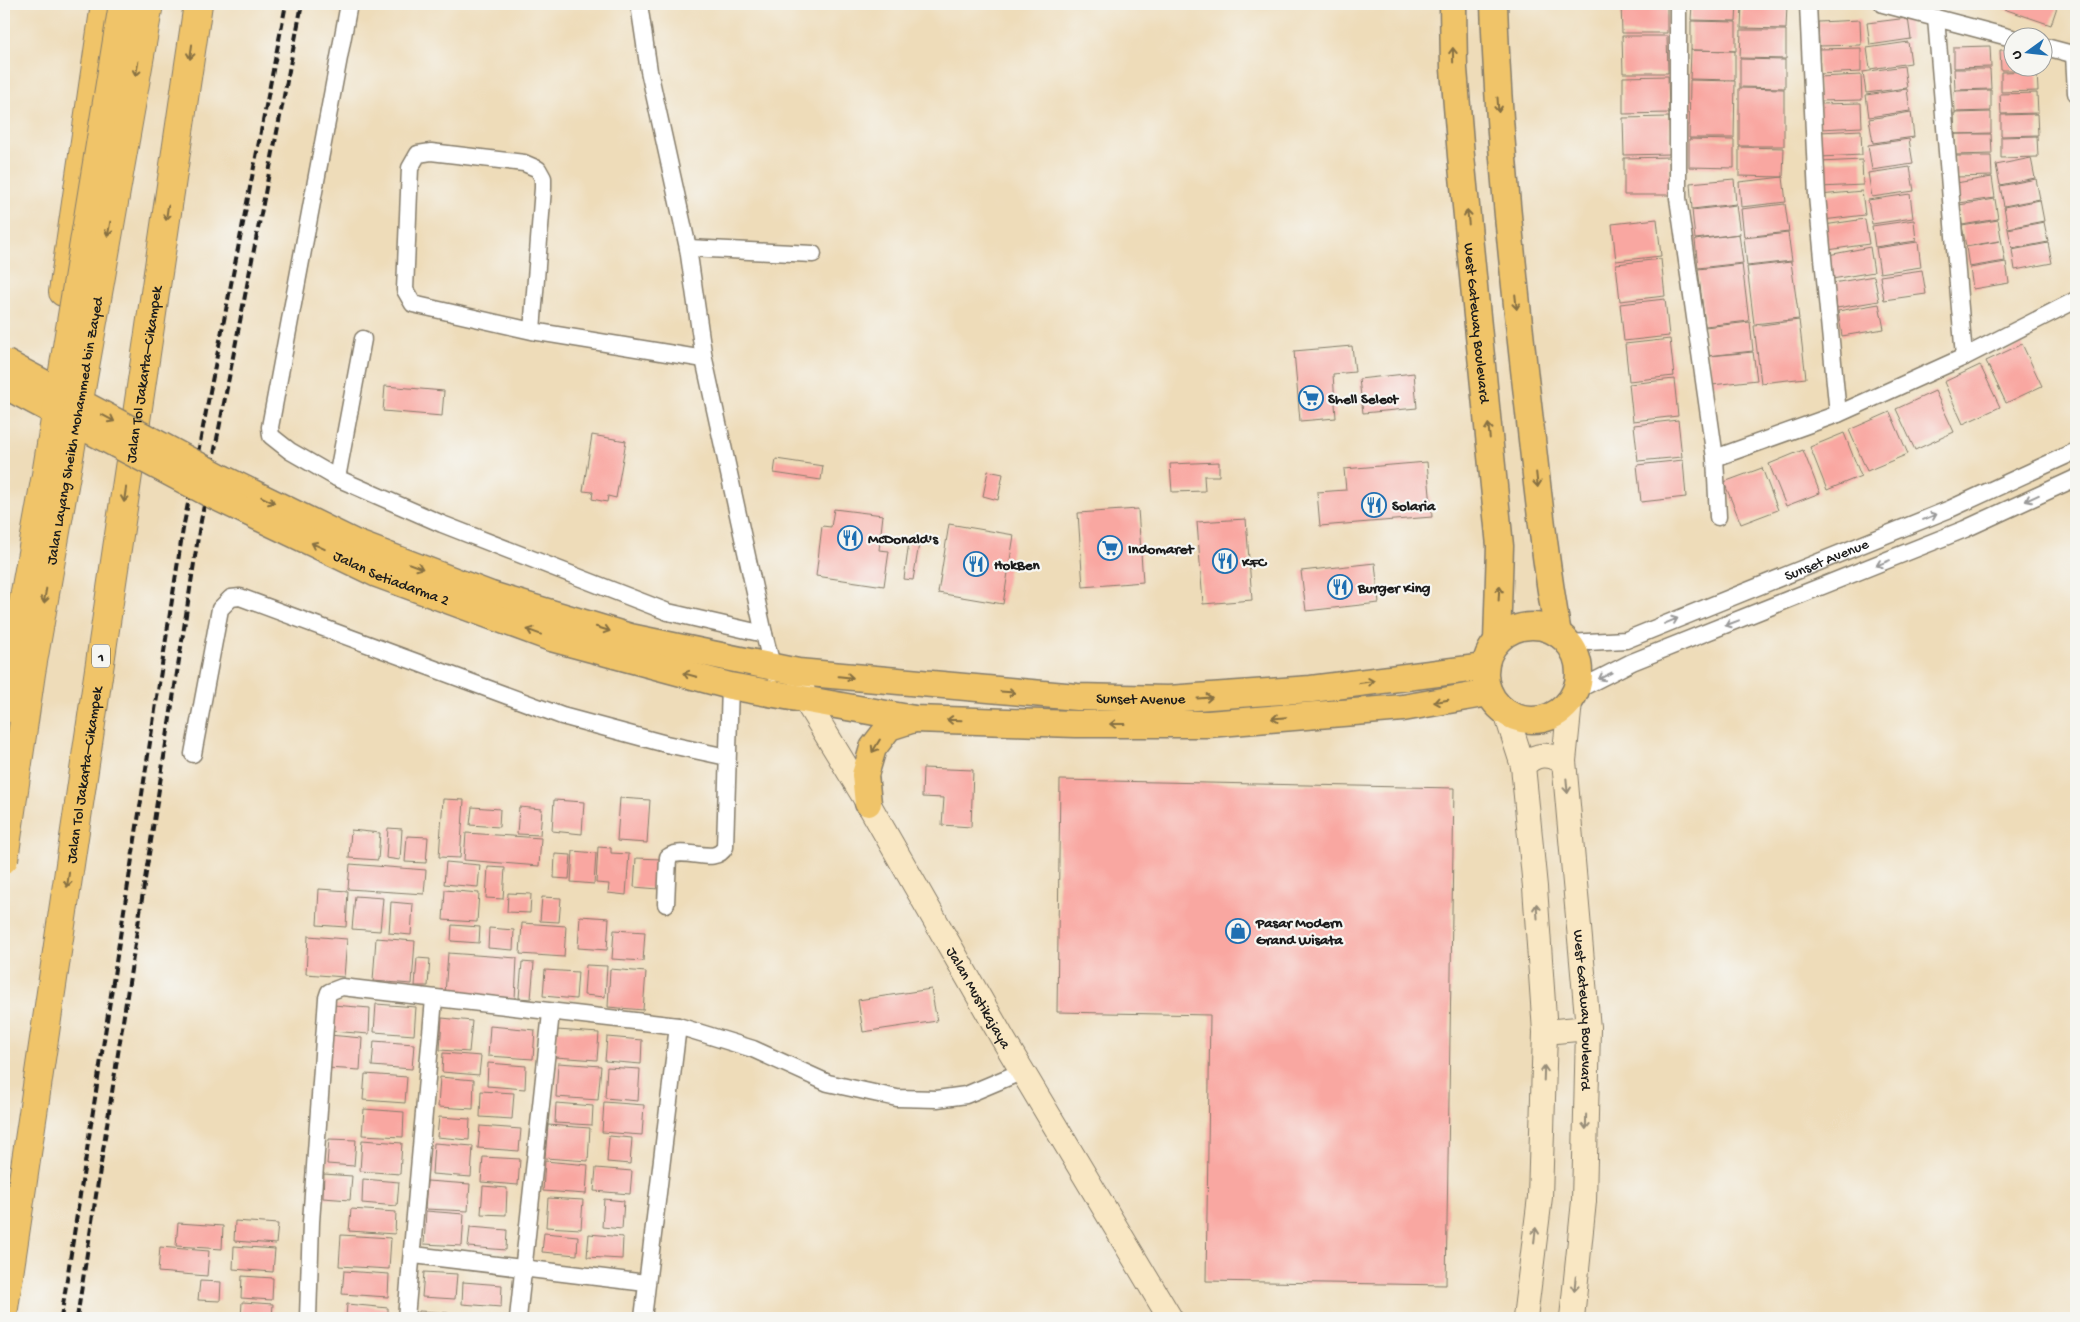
<svg xmlns="http://www.w3.org/2000/svg" width="2080" height="1322" viewBox="0 0 2080 1322" font-family="'Gochi Hand',sans-serif">
<rect width="100%" height="100%" fill="#f6f6f2"/>
<filter id="ink" filterUnits="userSpaceOnUse"><feTurbulence type="fractalNoise" baseFrequency=".02" numOctaves="2"/><feDisplacementMap in="SourceGraphic" scale="10" xChannelSelector="R" yChannelSelector="G"/><feConvolveMatrix kernelMatrix="1 2 1 2 8 2 1 2 1" color-interpolation-filters="sRGB"/></filter>
<filter id="wash" filterUnits="userSpaceOnUse"><feTurbulence type="fractalNoise" baseFrequency=".0096" numOctaves="4" result="noise"/><feDisplacementMap in="SourceGraphic" scale="20" xChannelSelector="R" yChannelSelector="G"/><feGaussianBlur stdDeviation="1.12" result="paint"/><feColorMatrix in="noise" values="0 0 0 0 0 0 0 0 0 0 0 0 0 0 0 0 0 1.4 0 .05"/><feComposite in="paint" operator="in"/></filter>
<g filter="url(#wash)">
<rect width="100%" height="100%" fill="#eedcb9"/>
<g id="blocks">
<path fill="#f9a7a1" d="M1621,4h46v29h-45z
M1692,4h45l-1,17 -45,-1z
M1742,4h45l-1,25 -45,-1z
M2006,4h52l-7,21 -47,-16z
M1908,18l3,21 -41,6 -3,-22z
M1860,20l1,25 -42,1 -1,-24z
M1691,21l45,1v29l-45,-1z
M1741,30h45v29l-46,-1z
M1622,36h45l1,37h-45z
M1908,42l3,21 -41,6 -3,-21z
M1990,46l1,21 -37,1v-21z
M1861,48v24l-42,2 -1,-25z
M1691,50l44,1v29l-45,-1z
M2000,50h12v18h25v2h-36z
M1740,59l45,1v28l-45,-1z
M1904,66l3,22 -41,5 -3,-21z
M1954,69h36l1,20 -36,1z
M2037,71l1,20 -37,1v-20z
M1861,75l1,25 -43,1 -1,-24z
M1668,76l1,37 -46,1v-37z
M1690,80l45,1 -1,57h-45z
M1739,88l45,1v57h-45z
M1907,89l3,22 -41,6 -3,-22z
M1991,90v21l-36,1 -1,-21z
M2037,93l1,20 -37,1 -1,-20z
M1861,103l1,24 -42,2 -1,-25z
M1911,112l3,25 -41,6 -4,-24z
M1991,112v21l-36,1 -1,-21z
M2037,114l1,21 -37,1v-21z
M1669,117l1,37 -46,1 -1,-37z
M1861,130l1,25 -42,2 -1,-25z
M1955,134h36l1,20 -37,1z
M2037,136l1,21 -37,1v-21z
M1689,139l45,1v28l-45,-1z
M1909,139l4,25 -41,6 -4,-25z
M1739,147l45,1 -1,29 -44,-1z
M1955,156h36l1,20 -37,1z
M1669,157l1,38h-46v-37z
M2031,158l4,20 -35,7 -4,-20z
M1862,160l1,25 -43,2v-25z
M1910,167l4,24 -42,6 -4,-24z
M1783,177l3,25 -45,5 -2,-25z
M1992,177l3,21 -36,5 -3,-20z
M1734,179l2,25 -44,5 -2,-26z
M2036,179l4,20 -36,7 -4,-20z
M1862,191l3,24 -42,5 -3,-25z
M1910,194l3,24 -41,6 -4,-24z
M1995,199l3,20 -36,6 -3,-20z
M2040,200l4,21 -36,7 -4,-21z
M1785,204l4,28 -45,5 -3,-28z
M1736,205l4,29 -45,5 -3,-29z
M1657,219l4,37 -45,5 -4,-37z
M1865,219l4,25 -41,6 -4,-25z
M1914,220l2,21 -41,6 -3,-21z
M1998,220l7,41 -36,6 -3,-20 34,-6 -34,5 -4,-20z
M2044,222l4,20 -36,7 -4,-20z
M1788,233l4,28 -45,5 -3,-28z
M1739,234l4,29 -45,5 -3,-28z
M1918,242l3,25 -41,6 -4,-25z
M2048,243l4,20 -37,7 -3,-20z
M1870,247l4,25 -42,7 -4,-24z
M1661,259l4,37 -45,5 -4,-37z
M1791,262l8,57 -45,5 -7,-57z
M2006,262l3,21 -36,6 -3,-21z
M1742,264l7,57 -44,5 -7,-57z
M1922,270l4,24 -42,6 -4,-24z
M1874,276l5,25 -42,7 -4,-25z
M1665,299l4,37 -45,5 -4,-37z
M1879,304l5,25 -42,7 -4,-25z
M1799,320l7,58 -45,5 -7,-57z
M1750,322l3,29 -45,5 -3,-29z
M1670,339l4,37 -45,5 -4,-37z
M2022,344l20,42 -36,17 -20,-42z
M1352,346l3,26 -22,2 3,44 -36,3 -6,-70z
M1753,352l4,28 -45,5 -3,-29z
M1980,365l20,42 -37,17 -19,-42z
M1414,373l3,35 -54,5 -4,-34z
M1674,379l4,37 -45,5 -4,-37z
M385,386l59,5 -2,25 -59,-5z
M1935,391l19,41 -39,18 -19,-41z
M1890,412l18,42 -41,17 -18,-41z
M1678,420l4,37 -44,4 -4,-36z
M1844,433l17,43 -34,14 -17,-43z
M592,435l34,6 -10,57 -8,-2 -1,6 -15,-3 1,-7 -10,-1z
M1803,450l17,43 -34,13 -17,-42z
M776,459l47,7 -2,14 -47,-7z
M1683,460l3,37 -45,5 -4,-37z
M1219,462v14h-15l1,15 -33,1 -2,-28z
M1427,462l5,55 -112,9 -3,-34 29,-2 -2,-21z
M1762,468l16,42 -37,14 -17,-42z
M988,471l15,3 -5,26 -15,-4z
M834,509l49,6 -4,35 10,1 -5,35 -68,-10 6,-50 9,1z
M1138,509l5,73 -60,5 -5,-74z
M1246,519l6,81 -49,4 -6,-82z
M949,524l65,11 -11,69 -65,-11z
M909,542l10,2 -6,36 -9,-1z
M1375,563l4,40 -73,8 -5,-40z
M923,768l50,2 -2,57 -29,-2 2,-27 -22,-1z
M1060,780l394,8 -8,497 -240,-4 4,-266 -153,-3z
M620,798l30,2 -3,43 -30,-2z
M443,799l21,1 -4,58 -21,-1z
M554,800l30,2 -2,32 -30,-3z
M472,807l28,2 -1,18 -29,-2z
M519,807l23,2 -2,26 -23,-1z
M388,828l14,1 -2,31 -14,-2z
M351,830l29,3 -2,27 -29,-2z
M466,833l75,5 -2,28 -75,-6z
M407,836l21,1 -2,26 -21,-1z
M598,847l13,1v5l18,1 -3,41 -18,-2 1,-9 -13,-1z
M573,851l23,2 -2,31 -23,-2z
M555,854l16,1 -2,24 -15,-1z
M636,858l25,1 -2,30 -25,-2z
M446,862l34,3 -2,22 -34,-3z
M350,864l76,6 -2,24 -76,-5z
M488,867l17,1 -2,31 -17,-1z
M319,889l29,2 -2,36 -29,-2z
M445,890l34,3 -2,29 -34,-2z
M508,893l23,1 -1,19 -23,-1z
M355,896l28,2 -3,33 -28,-2z
M542,897l19,1 -2,24 -19,-1z
M391,902l22,2 -2,31 -22,-2z
M580,916l29,2 -2,32 -29,-2z
M522,923l44,3 -2,31 -44,-3z
M452,925l28,2 -1,16 -28,-2z
M489,928l25,2 -1,20 -25,-2z
M614,930l31,2 -2,29 -31,-2z
M308,936l39,3 -3,38 -38,-3z
M376,938l39,3 -3,43 -39,-3z
M448,953l69,5 -2,41 -70,-5z
M417,958l13,1 -2,27h-13z
M522,962l12,1 -3,36 -12,-1z
M586,965l21,1 -2,31 -21,-2z
M610,969l36,3 -3,38 -35,-3z
M545,970l33,2 -2,27 -33,-3z
M931,989l6,32 -74,11 -5,-32z
M376,1004l40,3 -2,28 -40,-3z
M333,1005l37,3 -1,26 -38,-3z
M442,1018l30,3 -3,31 -29,-2z
M490,1026l45,4 -2,29 -45,-3z
M557,1030l42,3 -2,27 -42,-3z
M329,1035l33,3 -2,32 -33,-2z
M607,1037l35,3 -1,24 -36,-3z
M374,1041l40,3 -2,25 -40,-3z
M443,1053l38,3 -2,19 -37,-3z
M488,1063l38,3 -1,23 -38,-3z
M558,1063l43,3 -3,34 -42,-3z
M607,1067l33,2 -2,32 -33,-3z
M365,1074l42,3 -2,26 -42,-3z
M440,1077l34,3 -1,29 -35,-2z
M481,1091l33,2 -2,26 -32,-2z
M604,1102l40,3 -2,30 -40,-3z
M556,1103l37,3 -1,19 -37,-2z
M364,1109l40,3 -1,25 -41,-2z
M439,1117l31,2 -1,21 -32,-3z
M548,1125l42,3 -2,33 -43,-3z
M480,1126l41,3 -2,22 -41,-3z
M609,1136l23,2 -2,26 -23,-2z
M329,1139l27,1 -2,26 -27,-2z
M362,1140l40,3 -2,31 -40,-3z
M434,1143l39,3 -2,31 -39,-3z
M483,1157l37,2 -2,26 -37,-3z
M545,1161l43,4 -2,29 -43,-3z
M596,1168l36,3 -2,23 -36,-3z
M324,1174l28,2 -2,24 -27,-2z
M363,1179l36,3 -2,24 -35,-3z
M427,1181l43,3 -2,27 -43,-2z
M483,1186l24,2 -1,27 -25,-1z
M548,1198l35,2 -2,29 -35,-2z
M604,1199l20,2 -2,28 -20,-2z
M351,1209l45,3 -1,22 -46,-3z
M426,1211l38,3 -2,32 -38,-2z
M235,1221l43,3 -2,20 -42,-3z
M178,1223l45,3 -1,23 -46,-3z
M470,1227l37,3 -1,20 -38,-3z
M544,1233l34,3 -1,19 -35,-3z
M589,1234l34,3 -1,22 -35,-2z
M341,1235l50,3 -2,31 -50,-3z
M234,1246l41,3 -2,23 -40,-3z
M160,1247l49,4 -2,25 -49,-4z
M344,1271l45,3 -1,23 -46,-3z
M424,1272l33,2 -2,25 -33,-2z
M242,1276l31,2 -1,22 -31,-2z
M200,1281l21,1 -1,19 -22,-1z
M463,1282l39,3 -1,22 -39,-3z
M242,1302l31,2 -1,14h-31z
M347,1304l41,4v10h-42z
M419,1311l29,2v5h-30z
M453,1313l32,3v2h-32z"/>
</g>
</g>
<g filter="url(#ink)">
<use href="#blocks" fill-opacity="0" stroke="#857c6a" stroke-width="1"/>
<g fill="none" stroke-linecap="round" stroke-linejoin="round">
<defs>
<g id="minor">
<path d="M349,4l-79,423 1,9 19,15 47,27 105,46 226,88 96,22"/>
<path d="M639,4l10,67 39,177 16,111 60,275 10,39"/>
<path d="M1678,4v194l37,260 3,59"/>
<path d="M1808,4l9,192 21,218"/>
<path d="M1883,4l129,34"/>
<path d="M1936,18l28,339"/>
<path d="M2042,46l34,9"/>
<path d="M2074,54l2,39"/>
<path d="M688,248l125,6"/>
<path d="M532,331l11,-143v-10l-5,-9 -14,-6 -93,-11 -13,2 -8,14 -5,122 8,14 119,27 172,28"/>
<path d="M1715,458l123,-44 126,-57 112,-57"/>
<path d="M337,478l26,-139"/>
<path id="s1" d="M1568,643l58,-3 324,-131 126,-58"/>
<path d="M1577,690l55,-28 333,-133 111,-51"/>
<path d="M193,754l27,-145 11,-11 9,-1 322,119 104,28 61,13"/>
<path d="M666,904l2,-47c16,-12 47,10 57,-10l5,-161"/>
<path d="M414,1255l232,28"/>
<path d="M308,1318l3,-96 16,-224 2,-6 13,-5 336,39"/>
<path d="M406,1318l28,-319"/>
<path d="M518,1318l33,-305"/>
<path d="M643,1318l35,-292 75,23 75,34 69,15 40,1 29,-4 57,-24"/>
</g>
<g id="secondary">
<path id="s2" d="M801,685l5,16 62,102 135,236 167,279"/>
<path id="s3" d="M1570,702l-6,59 24,267 -4,173 -12,117"/>
<path d="M1506,713l17,53 12,121 10,145 -5,165 -15,121"/>
<path d="M1523,766c14,-14 24,-12 41,-5"/>
<path d="M1545,1032l43,-4"/>
</g>
<g id="primary">
<path id="s4" d="M1453,4l1,65 7,87 39,390 -3,95"/>
<path d="M1494,4c4,125 17,249 31,374 10,85 18,171 33,256"/>
<path id="s5" d="M224,479l131,64 136,52 139,42 168,35 279,25 91,2 143,-10 174,-22"/>
<path id="s6" d="M210,494l167,80 174,64 179,48 184,33 162,5h132l195,-16 86,-15"/>
<circle cx="1532" cy="673" r="47"/>
<path d="M868,803l-3,-28 8,-27 16,-21 25,-8"/>
</g>
<g id="motorway">
<path d="M63,292l42,-288"/>
<path id="s7" d="M4,1308l194,-1304"/>
</g>
</defs>
<use href="#minor" stroke="#857c6a" stroke-width="19"/>
<use href="#secondary" stroke="#857c6a" stroke-width="26"/>
<use href="#primary" stroke="#857c6a" stroke-width="29"/>
<use href="#motorway" stroke="#857c6a" stroke-width="30"/>
<use href="#minor" stroke="#fff" stroke-width="16"/>
<use href="#secondary" stroke="#f9e7c3" stroke-width="24"/>
<use href="#primary" stroke="#f0c469" stroke-width="26"/>
<use href="#motorway" stroke="#f0c469" stroke-width="28"/>
<path stroke="#1c1c1c" stroke-width="4" stroke-dasharray="8 4" stroke-linecap="butt" d="M61,1318l122,-789 103,-525
M77,1318l122,-787 103,-527"/>
<defs>
<path id="primary-bridge" d="M4,362l220,117
M4,385l206,109"/>
<g id="motorway-bridge">
<path d="M4,709l42,-234 77,-471"/>
<path id="s8" d="M4,859l27,-186 118,-669"/>
</g>
</defs>
<use href="#primary-bridge" stroke="#857c6a" stroke-width="29" stroke-linecap="butt"/>
<use href="#motorway-bridge" stroke="#857c6a" stroke-width="30" stroke-linecap="butt"/>
<use href="#primary-bridge" stroke="#f0c469" stroke-width="26"/>
<use href="#motorway-bridge" stroke="#f0c469" stroke-width="28"/>
</g>
<defs><path id="oneway-shaft" d="M-6 0H5M1.5-3L5.5 0L1.5 3" fill="none" stroke-width="1.6" stroke-linecap="round" stroke-linejoin="round" transform="scale(1.25)"/></defs>
<g stroke="#867042">
<use href="#oneway-shaft" transform="translate(191 52) rotate(98)"/>
<use href="#oneway-shaft" transform="translate(1453 55) rotate(-91)"/>
<use href="#oneway-shaft" transform="translate(137 69) rotate(100)"/>
<use href="#oneway-shaft" transform="translate(1498 105) rotate(86)"/>
<use href="#oneway-shaft" transform="translate(167 213) rotate(98)"/>
<use href="#oneway-shaft" transform="translate(1468 217) rotate(-96)"/>
<use href="#oneway-shaft" transform="translate(109 229) rotate(100)"/>
<use href="#oneway-shaft" transform="translate(1516 302) rotate(84)"/>
<use href="#oneway-shaft" transform="translate(108 418) rotate(28)"/>
<use href="#oneway-shaft" transform="translate(1489 431) rotate(-96)"/>
<use href="#oneway-shaft" transform="translate(1537 480) rotate(84)"/>
<use href="#oneway-shaft" transform="translate(125 495) rotate(98)"/>
<use href="#oneway-shaft" transform="translate(268 500) rotate(26)"/>
<use href="#oneway-shaft" transform="translate(318 546) rotate(-155)"/>
<use href="#oneway-shaft" transform="translate(416 566) rotate(21)"/>
<use href="#oneway-shaft" transform="translate(1499 593) rotate(-87)"/>
<use href="#oneway-shaft" transform="translate(45 596) rotate(100)"/>
<use href="#oneway-shaft" transform="translate(603 629) rotate(17)"/>
<use href="#oneway-shaft" transform="translate(534 632) rotate(-160)"/>
<use href="#oneway-shaft" transform="translate(690 675) rotate(-165)"/>
<use href="#oneway-shaft" transform="translate(846 677) rotate(6)"/>
<use href="#oneway-shaft" transform="translate(1367 682) rotate(-8)"/>
<use href="#oneway-shaft" transform="translate(1008 692) rotate(4)"/>
<use href="#oneway-shaft" transform="translate(1205 698) rotate(-4)"/>
<use href="#oneway-shaft" transform="translate(1441 701) rotate(170)"/>
<use href="#oneway-shaft" transform="translate(1279 718) rotate(175)"/>
<use href="#oneway-shaft" transform="translate(954 720) rotate(-178)"/>
<use href="#oneway-shaft" transform="translate(1117 724) rotate(180)"/>
<use href="#oneway-shaft" transform="translate(876 746) rotate(121)"/>
<use href="#oneway-shaft" transform="translate(68 880) rotate(98)"/>
</g>
<g stroke="#999">
<use href="#oneway-shaft" transform="translate(2032 498) rotate(155)"/>
<use href="#oneway-shaft" transform="translate(1930 517) rotate(-22)"/>
<use href="#oneway-shaft" transform="translate(1883 563) rotate(158)"/>
<use href="#oneway-shaft" transform="translate(1671 621) rotate(-22)"/>
<use href="#oneway-shaft" transform="translate(1732 623) rotate(159)"/>
<use href="#oneway-shaft" transform="translate(1605 676) rotate(153)"/>
</g>
<g stroke="#968c78">
<use href="#oneway-shaft" transform="translate(1567 786) rotate(85)"/>
<use href="#oneway-shaft" transform="translate(1537 911) rotate(-94)"/>
<use href="#oneway-shaft" transform="translate(1544 1073) rotate(-88)"/>
<use href="#oneway-shaft" transform="translate(1586 1122) rotate(91)"/>
<use href="#oneway-shaft" transform="translate(1535 1235) rotate(-83)"/>
<use href="#oneway-shaft" transform="translate(1575 1284) rotate(96)"/>
</g>
</g>
<defs>
<symbol id="supermarket-ring" viewBox="-11 -11 22 22"><circle r="9.5" fill="#f6f6f2" stroke="#1f6fb2" stroke-width="1.5"/><path d="M-6-5.5h2.5l.6 2H6L4.5 2H-2.5L-4.4-4H-6ZM-1.5 3.2a1.3 1.3 0 1 0 .1 0ZM3 3.2a1.3 1.3 0 1 0 .1 0Z" fill="#1f6fb2"/></symbol>
<symbol id="restaurant-ring" viewBox="-11 -11 22 22"><circle r="9.5" fill="#f6f6f2" stroke="#1f6fb2" stroke-width="1.5"/><path d="M-5-6h1v4h1v-4h1v4h1v-4h1v5L-1.5 .5V6h-2V.5L-5-1ZM5-6V6H3V1.5H1.5Q1.5-4 5-6Z" fill="#1f6fb2"/></symbol>
<symbol id="shop-ring" viewBox="-11 -11 22 22"><circle r="9.5" fill="#f6f6f2" stroke="#1f6fb2" stroke-width="1.5"/><path d="M-5-2.5h2.3a2.7 3.5 0 0 1 5.4 0H5L5.5 6h-11ZM-1.5-2.5h3a1.5 2.3 0 0 0-3 0Z" fill="#1f6fb2"/></symbol>
</defs>
<g fill-rule="evenodd">
<use href="#supermarket-ring" x="1297" y="384" width="28" height="28"/>
<use href="#restaurant-ring" x="1360" y="491" width="28" height="28"/>
<use href="#restaurant-ring" x="836" y="524" width="28" height="28"/>
<use href="#supermarket-ring" x="1096" y="534" width="28" height="28"/>
<use href="#restaurant-ring" x="1211" y="547" width="28" height="28"/>
<use href="#restaurant-ring" x="962" y="550" width="28" height="28"/>
<use href="#restaurant-ring" x="1326" y="573" width="28" height="28"/>
<use href="#shop-ring" x="1224" y="917" width="28" height="28"/>
</g>
<g text-anchor="middle" stroke-width="4.5" stroke-linejoin="round" paint-order="stroke">
<rect fill="#f6f6f2" stroke="#5d5d5c" stroke-width="1" x="92" y="644.5" width="18" height="23" rx="4"/>
<g font-size="14" font-weight="bold" fill="#1c1c1c">
<text x="101" y="661">1</text>
</g>
<g font-size="15" fill="#1c1c1c" stroke="#f6f6f2">
<text dy="5" stroke="none"><textPath href="#s4" startOffset="320">West Gateway Boulevard</textPath></text>
<text dy="5" stroke="none"><textPath href="#s7" startOffset="944">Jalan Tol Jakarta–Cikampek</textPath></text>
<text dy="5" stroke="none"><textPath href="#s8" startOffset="434">Jalan Layang Sheikh Mohammed bin Zayed</textPath></text>
<text dy="5" stroke="none"><textPath href="#s1" startOffset="274">Sunset Avenue</textPath></text>
<text dy="5" stroke="none"><textPath href="#s6" startOffset="200">Jalan Setiadarma 2</textPath></text>
<text dy="5" stroke="none"><textPath href="#s5" startOffset="952">Sunset Avenue</textPath></text>
<text dy="5" stroke="none"><textPath href="#s7" startOffset="539">Jalan Tol Jakarta–Cikampek</textPath></text>
<text dy="5" stroke="none"><textPath href="#s2" startOffset="360">Jalan Mustikajaya</textPath></text>
<text dy="5" stroke="none"><textPath href="#s3" startOffset="309">West Gateway Boulevard</textPath></text>
</g>
<g font-size="15" font-weight="bold" fill="#1c1c1c" stroke="#f6f6f2" text-anchor="start">
<text x="1328" y="403">Shell Select</text>
<text x="1392" y="510">Solaria</text>
<text x="868" y="543">McDonald's</text>
<text x="1128" y="553">Indomaret</text>
<text x="1242" y="566">KFC</text>
<text x="994" y="569">HokBen</text>
<text x="1358" y="592">Burger King</text>
<text x="1256" y="927">Pasar Modern<tspan x="1256" dy="17">Grand Wisata</tspan></text>
</g>
</g>
<rect width="2080" height="1322" fill="none" stroke="#f6f6f2" stroke-width="20"/>
<g transform="translate(2028 52) rotate(255)"><circle r="24" fill="#f6f6f2" stroke="#9f9f9c"/>
<path d="M0-4L9 19L0 12L-9 19Z" fill="#1f6fb2"/>
<text y="-8" font-size="14" font-weight="bold" text-anchor="middle" fill="#1c1c1c">U</text>
</g>
</svg>
